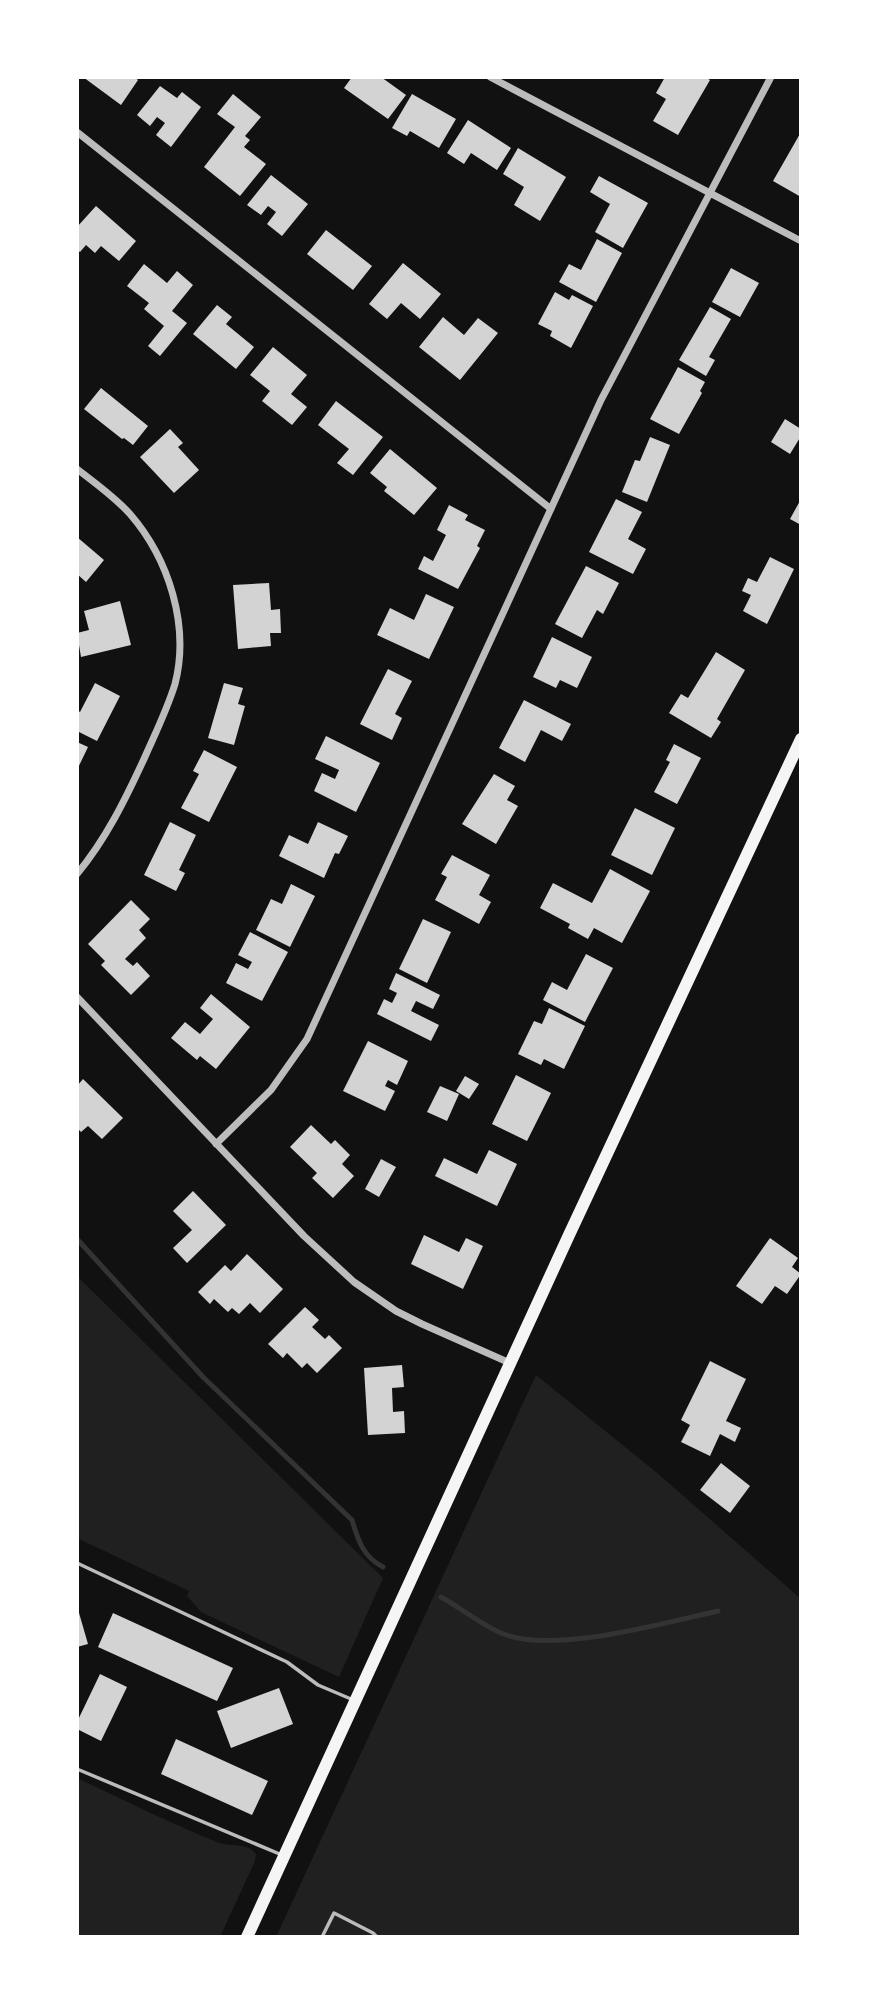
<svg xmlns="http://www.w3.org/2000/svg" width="878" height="2014" viewBox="0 0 878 2014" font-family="Inter,sans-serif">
<rect width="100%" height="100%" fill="#111"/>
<path fill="#202020" d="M77,1276l306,302 -44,99 -138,-65 -14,-16 2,-5 -112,-53z
M536,1375l120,97 145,127v338h-525z
M77,1778c47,22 93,45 140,64 14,6 29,-1 39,12l-1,7 -35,76h-143z"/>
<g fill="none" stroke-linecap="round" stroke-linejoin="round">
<path stroke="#333" stroke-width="5" d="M77,1239l126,138 149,143c6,20 11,37 31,47
M441,1597c20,11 39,27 60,36 52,22 161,-10 217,-22"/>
</g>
<path fill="#d3d3d3" d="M83,77h51l4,3 -17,25z
M352,77h29l25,18 -18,24 -44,-31z
M665,77h40l5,3 -32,55 -25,-14 13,-22 -10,-6z
M160,86l17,12 5,-6 19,15 -30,40 -15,-12 9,-12 -8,-6 -7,9 -13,-11z
M233,94l28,23 -16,19 5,4 -6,7 22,17 -26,32 -36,-29 31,-40 -18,-13z
M412,94l44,25 -17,29 -29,-17 -3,5 -15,-8z
M468,120l43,28 -14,22 -26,-17 -7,11 -17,-11z
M801,132v65l-28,-16z
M518,148l48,29 -26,44 -26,-16 10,-18 -21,-13z
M271,175l37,29 -26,32 -15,-12 9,-12 -8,-6 -7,9 -14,-10z
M599,176l49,27 -25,45 -28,-16 15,-28 -20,-12z
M96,206l40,35 -17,20 -18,-15 -6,7 -9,-8 -6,7 -3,-2v-23z
M326,230l46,36 -19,24 -46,-36z
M597,239l25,14 -26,49 -37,-20 10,-18 12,6z
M403,263l38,31 -21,25 -19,-16 -14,16 -18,-15z
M144,264l23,19 10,-12 16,14 -21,26 15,12 -27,33 -12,-10 16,-20 -20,-17 5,-6 -22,-17z
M731,268l28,15 -19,34 -28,-15z
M555,292l14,8 3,-5 21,11 -22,42 -21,-12 2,-5 -14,-7z
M217,305l15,12 -6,7 28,23 -18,22 -43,-35z
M710,307l21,12 -22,38 6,3 -9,16 -27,-16z
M443,317l21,18 14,-17 20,15 -38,47 -41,-33z
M273,347l34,28 -16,19 16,13 -15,18 -30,-24 8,-10 -20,-16z
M678,367l27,15 -5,9 2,2 -23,41 -29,-15z
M101,388l47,38 -15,19 -9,-7 -2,1 -38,-30z
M336,401l47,36 -30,38 -16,-12 12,-14 -31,-24z
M785,419l16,10v7l-11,18 -19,-12z
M170,429l13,14 -5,4 21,23 -25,23 -34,-36z
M650,437l20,8 -23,57 -25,-10 13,-32 5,1z
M390,449l47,39 -23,27 -30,-24 3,-4 -17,-14z
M616,499l26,13 -14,27 18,10 -13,25 -44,-22z
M801,499v26l-11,-6z
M449,505l19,10 -3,5 20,10 -8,16 3,2 -22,41 -40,-20 6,-13 9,5 13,-26 -9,-5z
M77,537l27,23 -18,22 -9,-8z
M770,557l24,12 -27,55 -24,-13 8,-16 -9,-4 6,-13 9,4z
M586,566l33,17 -16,31 -6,-4 -15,28 -27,-14z
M269,583l2,27 9,-1 1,24h-11l1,13 -33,3 -5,-64z
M426,594l28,13 -25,52 -52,-24 13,-27 24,12z
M120,601l11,44 -50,12 -4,-24 12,-3 -5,-19z
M552,637l40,20 -15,31 -17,-8 -4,8 -23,-11z
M716,652l29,18 -28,49 4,3 -10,16 -42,-25 12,-19 7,4z
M388,669l24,12 -17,33 7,4 -10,22 -32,-16z
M95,683l25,13 -23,45 -20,-10v-21l3,2z
M224,683l19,5 -5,16 7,2 -11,39 -26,-7z
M524,700l47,24 -9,17 -21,-11 -16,32 -26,-14z
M326,736l54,27 -24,49 -42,-21 8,-18 13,6 4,-9 -24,-11z
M77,742l11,5 -11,23z
M674,744l27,14 -24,46 -23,-12 16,-30 -4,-2z
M204,750l33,17 -28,55 -28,-14 18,-34 -6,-3z
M494,774l21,12 -8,14 11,6 -22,38 -34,-20z
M635,808l40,20 -23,47 -41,-20z
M170,822l26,13 -17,35 6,3 -9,18 -32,-16z
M318,822l30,14 -9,18 -4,-1 -11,25 -45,-22 10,-21 19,9z
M452,855l38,20 -11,20 12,7 -12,22 -44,-24 12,-23 -6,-3z
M610,869l40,22 -28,52 -28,-15 -6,11 -20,-11 2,-4 -30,-16 13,-25 39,20z
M291,884l24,12 -25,51 -34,-17 15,-31 11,5z
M131,900l19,19 -11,11 7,8 -21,21 8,7 4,-4 13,14 -19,19 -30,-30 4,-4 -17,-17z
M423,919l28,13 -24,51 -28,-14z
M250,932l38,20 -26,49 -36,-18 10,-20 12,6 4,-7 -14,-7z
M586,954l27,14 -28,54 -42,-22 9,-18 15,8z
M396,973l44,22 -7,14 -17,-8 -5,10 28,14 -8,16 -54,-27 7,-15 8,4 5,-10 -8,-4z
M211,994l39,33 -34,42 -16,-13 -3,4 -26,-22 14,-16 15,12 13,-15 -13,-11z
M549,1008l36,18 -21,43 -20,-10 -3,6 -23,-11 16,-33 8,3z
M368,1041l40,20 -11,24 -9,-5 -3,6 10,5 -10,20 -42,-20z
M516,1075l35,18 -24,48 -35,-17z
M465,1076l14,8 -10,15 -13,-8z
M83,1079l40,39 -21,21 -14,-13 -7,6 -4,-4v-42z
M440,1086l19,8 -12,27 -20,-9z
M311,1125l20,19 4,-4 15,15 -8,9 12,12 -21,22 -21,-20 5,-5 -27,-26z
M489,1150l28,14 -20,42 -62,-30 9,-18 33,16z
M381,1159l15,8 -17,30 -14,-8z
M193,1191l33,34 -39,38 -14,-15 19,-18 -19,-19z
M424,1235l35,17 7,-14 17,8 -20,43 -52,-25z
M770,1238l28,20 -6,9 9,7 -14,20 -12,-8 -13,18 -26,-18z
M247,1254l36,35 -23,24 -10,-10 -11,11 -7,-6 -4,4 -14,-13 -4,5 -12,-12 27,-27 6,6z
M305,1307l14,13 -7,7 13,12 4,-4 13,13 -25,25 -10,-10 -5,5 -15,-15 -4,5 -15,-14z
M710,1361l36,18 -20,42 15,7 -6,14 -15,-8 -10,22 -29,-14 9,-17 -9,-5z
M402,1365l2,22 -12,1 1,24 11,-1 1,22 -37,2 -4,-67z
M721,1463l29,23 -20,27 -30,-23z
M77,1606l11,38 -11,3z
M113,1613l120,55 -16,33 -119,-54z
M100,1674l27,13 -26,54 -24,-12v-7z
M279,1688l14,36 -62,24 -14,-37z
M176,1739l92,42 -16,34 -91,-41z"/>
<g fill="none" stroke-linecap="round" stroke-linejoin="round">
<path stroke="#bcbcbc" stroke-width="3.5" d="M77,1563l210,99 31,23 33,14
M77,1769l205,86
M322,1937l12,-24 39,20 4,4"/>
<path stroke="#bcbcbc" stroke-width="7" d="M490,77l311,164
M77,132l474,377
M77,469c18,14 38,28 53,45 39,45 60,112 45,170 -8,26 -20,50 -31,75 -19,41 -38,80 -67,115
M77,997l227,239 50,46 42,29 26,13 88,39
M216,1144l55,-54 36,-51 294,-639 170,-323"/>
<path stroke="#f5f5f5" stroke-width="12" d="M247,1937l322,-702 232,-496"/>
</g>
<rect width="878" height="2014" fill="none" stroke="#ffffff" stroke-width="158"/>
</svg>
